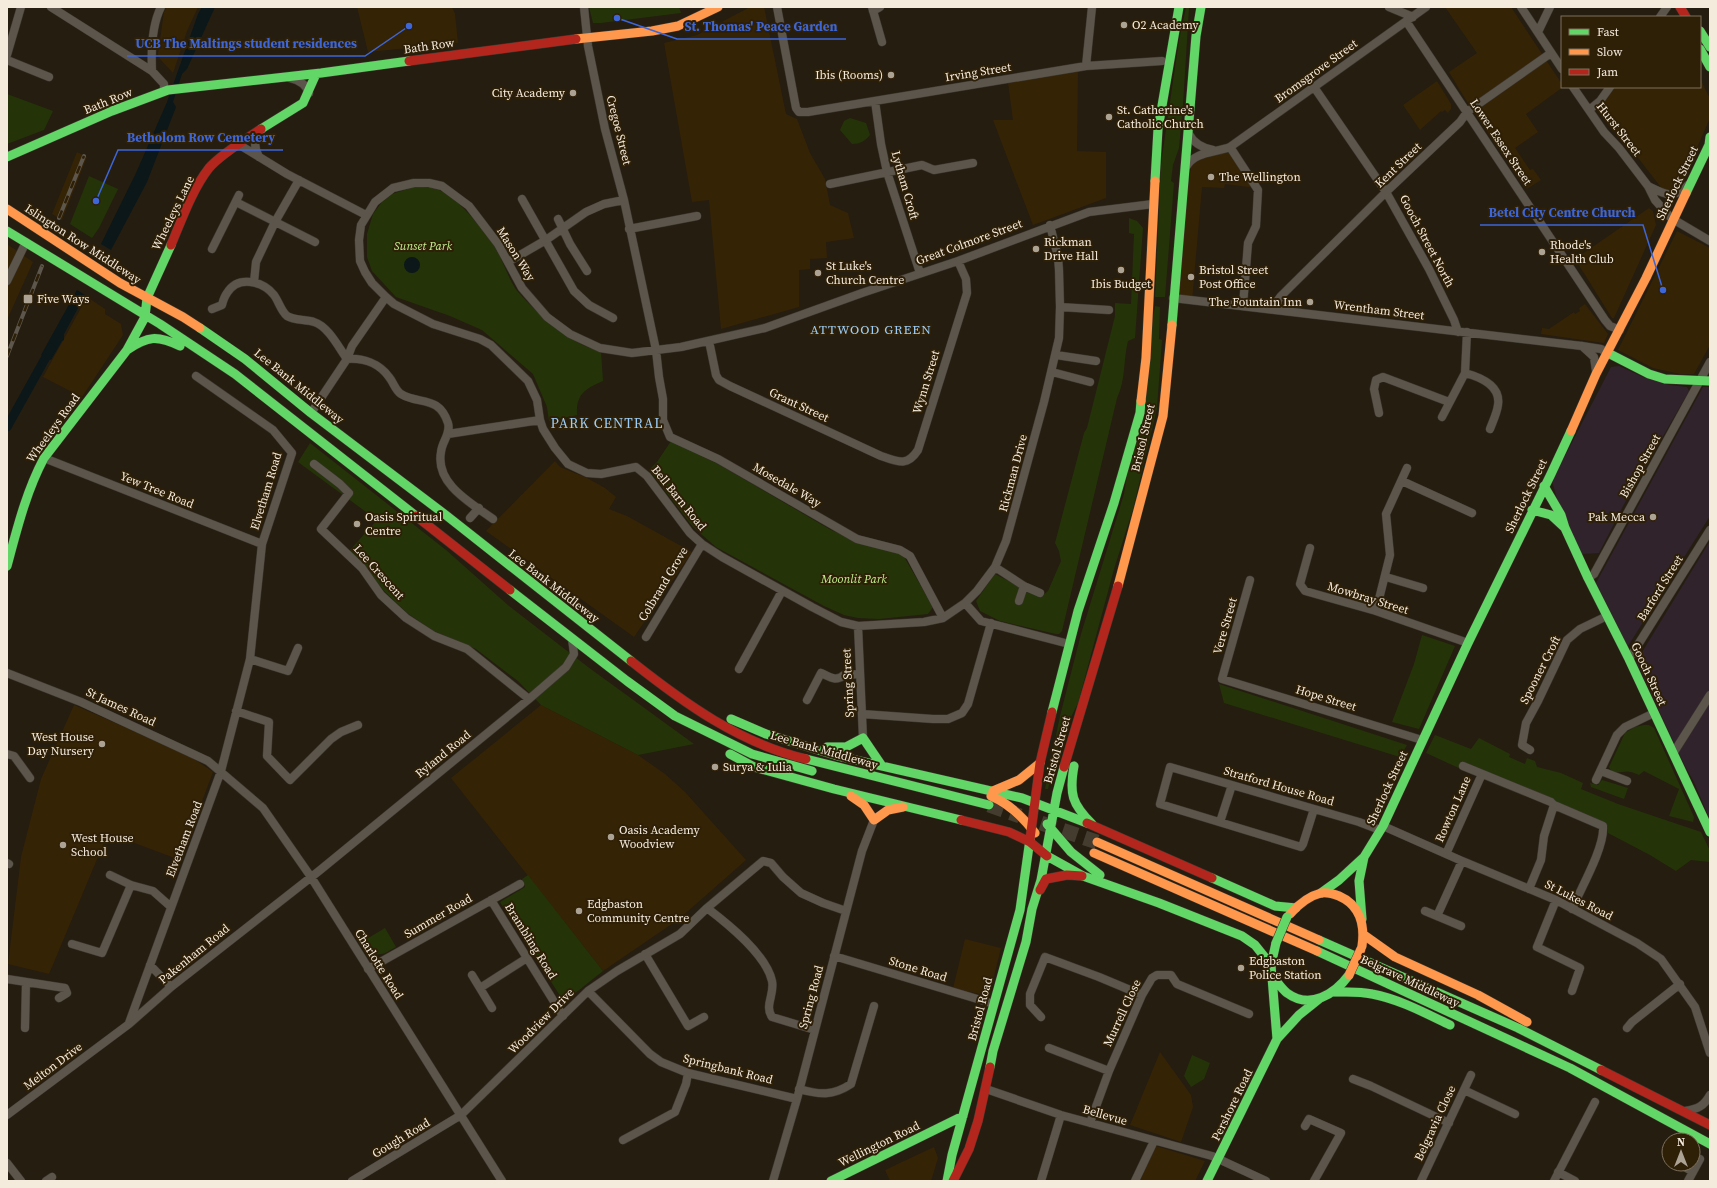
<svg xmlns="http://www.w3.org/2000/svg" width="1717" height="1188" viewBox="0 0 1717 1188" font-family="'Source Serif 4',serif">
<rect width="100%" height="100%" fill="#251d10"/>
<path fill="#352306" d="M167,7h31l-11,24 -14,42 -13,-14 -2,-5 6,-42z
M357,7h95l3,7 3,29 -90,9z
M750,7h14l22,107 11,5 13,34 15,26 5,26 18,8 6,25 -28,4 1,16 -17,1v10l-11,1v37l-78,22 -12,-129 -17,2 -28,-159 33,-8z
M1445,7h66l51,77v3h1l-37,27 12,18 -23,16 15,22 3,-1 8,11 -14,9 -61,-89 -17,-28 28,-19z
M1078,71l-1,80 29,1v46l-73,27 -40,-105h20l-5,-37z
M1700,78l10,21v19l-31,71 -16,1 -65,-84 15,-19h87z
M1437,81l14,23v5l-3,4 -3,-3 -3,2 -1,-1 -21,19 -17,-25z
M1230,147l24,36 -5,4 -24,-3 -1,4 -22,-1 -10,114 -19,-3 19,-138z
M77,152l10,5 -25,63 -10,-6z
M1649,208l4,3 3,14 -42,93h-2l-37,-59z
M1677,231l33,17v97l-16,29h-14l-27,-6 -35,-18z
M7,244l26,18 -26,58z
M87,297l18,12v5l16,10 2,11 -41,62 -39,-20z
M1585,304l23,30 -4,9 -63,-9 1,-6 7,1 25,-17 1,2 5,-3 -1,-3z
M555,461l5,6 27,11 18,10 11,9 -7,12 18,7 65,36 -58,85 -148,-106z
M74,705l113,49 26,18 -33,88 -72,-27 -59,141 -41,-10 13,-107 20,-78z
M541,705l97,50 27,19 20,18 61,68 -67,59 -76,52 -152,-193z
M965,939l36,9 -12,48 -36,-8z
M1160,1052l31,43 2,12 -12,35 -51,-17z
M1156,1146l49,15 -10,20h-55z
M934,1147l4,11 -7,23h-41l-5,-11z"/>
<path fill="#30232c" d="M1619,366l24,11 26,8 18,2 2,4 -66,115 -24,47 -17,1 -22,-45 -8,-28 59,-114z
M1703,387h7v129l-82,130 -32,-63z
M1710,541v279l-16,-38 -9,-16 -49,-104z"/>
<path fill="#243408" d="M589,7h90l2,6 -80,10h-8z
M1186,8h3l-6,96 -4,44 -6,17 -2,16 3,2 -9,114h-10l6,-133 18,-124z
M7,94l46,17 -9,19 -37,14z
M850,118l16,5 4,12c-5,6 -10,9 -18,9l-12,-14 4,-9z
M89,176l29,13 -19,39 -7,10 -22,-14z
M414,187c10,0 19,0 27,4 16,6 48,44 56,60 7,12 12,30 21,41 25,27 47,49 83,60l2,29c-19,8 -27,14 -26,34l-28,6 -2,-14 -14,-33 -51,-44 -32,-14 -54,-19 -24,-26 -5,-14v-23l6,-20 9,-12 10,-8z
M1129,218l8,3 6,7 -8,110 -7,3c-5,20 -2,38 -11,57l-55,233 -3,3h-3l-56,-13 -20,-10 -4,-10 19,-27 25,13 2,16 5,-12 14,6 7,-6 13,-30 -2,-10 -4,-8 29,-110 3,-5 28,-112v-13l16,1 3,-70 -5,-1z
M1155,306l5,1 -1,32 3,1 -5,68 -24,101 -19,60 -36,134 -17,34 -13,52h-3l15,-73 21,-82 43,-140z
M671,441l45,22 115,67 23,10 46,13 3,2 30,52 -5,7 -49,5 -21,-1 -14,-3 -20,-9 -108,-59 -23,-20 -44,-57 8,-8z
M310,443l136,107 63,56 79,61 106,77 -56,11 -97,-50 -23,-24 -42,-32 -42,-18 -27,-18 -23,-22 -34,-41 27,-30 -79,-58z
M1422,635l33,11 -36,83 -27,-7 22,-58z
M1219,684l188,61 -7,12 -176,-54z
M1644,725h5l5,3 40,89 -1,5 -24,-6 10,-27 -35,-18 -5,4c-3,-1 -6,-3 -9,-3 -8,-2 -16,5 -21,-5l16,-34 10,-6z
M1435,735l36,14 8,-11 31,16 -1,3 16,7 2,-6 8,3 2,6 24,6 22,10 -2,6 37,15 83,28 9,19v11l-19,-2 -15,11 -26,-16 -42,-22v-6l-3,-3 -141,-61 -3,6 -35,-16z
M1602,780l26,8 -4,11 -33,-12 -1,-4 8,2z
M528,875l75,96 -39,31 -64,-100 25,-15 -3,-8z
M385,928l11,19c-5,2 -10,7 -15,7 -9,2 -18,-4 -21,-11z
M1192,1055l18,8 -6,16 -13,8 -7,-11z"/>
<path fill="#0b1719" d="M202,7h13l-28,62 -5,5 -9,28 3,5 -29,75 -36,68 -10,-6 35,-71 31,-71 31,-88z
M404 265a8 8 0 1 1 16 0a8 8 0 1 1-16 0Z
M77,290l8,5 -21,39v6l-2,1 -11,19 -10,-5z"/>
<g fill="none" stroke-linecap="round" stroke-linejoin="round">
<path stroke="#0b1719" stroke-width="9" d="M7,427l44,-79"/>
<path stroke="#443c2f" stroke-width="15" stroke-dasharray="15 8" stroke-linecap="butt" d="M989,805l31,11
M1041,823l56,19"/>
<defs>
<path id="street" d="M51,7l101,64 12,13v7
M584,7l4,39 17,83 19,71 32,150 3,27 4,22v21l7,17 48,22 139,80 43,11 10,6 33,62
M777,7l19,101 3,4h9l278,-46 76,-5
M872,7l10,35
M1389,7l24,10
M1521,7l41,62
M873,11l7,-4
M1660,17l7,-10
M1406,21l199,299 5,6 10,4
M1538,32l12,-25
M7,55l14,-48
M7,60l42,17
M1086,66l6,-59
M152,71c-1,-21 0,-46 9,-64
M290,78c9,2 16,6 19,15
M1314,87l72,105 43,77 25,51 4,12
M1573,87l31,45 15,16 29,38 7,14 16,18 39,23
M875,101l6,43 6,28 33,101
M1589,110l11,-9 10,-14
M1189,134c5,10 14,14 24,16
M238,144l49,30 79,41
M1230,147l28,43 -2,36 -8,17 -5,63
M259,157c-5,-9 -6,-18 2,-26
M1186,167c9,-16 29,-14 44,-20l196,-140
M830,184l92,-19 12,5 39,-7
M1648,186c16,8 25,14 40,-1
M522,199l52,92 15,14 24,13
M236,202l79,40
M558,219l12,25 17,27
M1050,225l8,32 1,13 1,37 -1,31 -15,64 -38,139 -11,26 -18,24 -12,12 -22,15 -19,4 -66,4 -17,-4 -29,-15 -90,-50 -20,-13 -12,-11 -43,-57 -11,-9 -35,7 -14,-1 -19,-9 -13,-16 -12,-19 -3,-9 -3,-20 -9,-19 -37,-36 -11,-6 -47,-15 -39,-20 -8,-7 -14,-14 -7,-11 -5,-11 -1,-21 2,-15 14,-23 18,-14 21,-5h15l13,3 27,20 29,38 24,44 25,29 23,17 30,14 32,5 49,-6 84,-19 97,-35 96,-32 131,-49 64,-8
M629,229l68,-13
M212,249l27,-54
M508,262l38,-22 40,-28 18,-8 20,-4
M7,281l19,-39
M254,282l2,-20 19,-40 24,-42
M1173,298l409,48 19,3 7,4
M1060,307l49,3
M212,309l10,-4c1,-4 2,-8 5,-12 11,-18 36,-12 47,2 5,7 7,16 13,21 8,5 19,3 27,6 14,4 25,26 33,37
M1276,310l2,-10 3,-4 105,-104 74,-70 7,-10 84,-59
M709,341l7,34 3,5 11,6 151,70c17,6 26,11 37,-6l49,-157 -1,-14 -8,-18
M1582,346l12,11 2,14
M1056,355l40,6
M347,359c16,-1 32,4 42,18 5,6 6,13 12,17 18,11 38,1 47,29 3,11 -6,18 -7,29 -6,32 30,51 52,67
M1052,372l38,10
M1465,373c15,4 36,12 33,32 -1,8 -5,16 -8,24
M311,413l36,-54 5,-13 34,-49
M1379,413l-5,-24 2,-9 7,-3 66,25
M1442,417l23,-44 2,-41
M448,434l92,-14
M44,458l218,86
M314,464l26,20 9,9 -28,36 41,39 19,27 25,23 28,18 33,13 62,50
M1402,481l70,32
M470,518l9,-10
M1310,548l-10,36 5,7 71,20 92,32
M995,567l29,19 16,7
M1386,577l37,11
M1588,578l6,-4 116,-212
M1250,580l-28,99 200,61
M1019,601l5,-15
M965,603l16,18 88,23
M1376,611l14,-56 -4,-41 21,-46
M858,626l5,112
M646,637l56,-93
M250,659l38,12 10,-23
M1629,659l81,-129
M739,669l43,-78
M7,673l74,29 127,59 55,47 48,69 191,304
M807,700l14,-27c9,4 15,9 23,2l16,-1
M236,711l33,11 -2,34 23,24 41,-41 10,-7 17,-7
M862,714l71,5h15l14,-6 6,-9 23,-81
M1530,750l-8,-5 4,-22 12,-22 29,-61 13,-11 27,-13
M1674,752l36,-57
M7,754l7,2 16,22
M1463,766l88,36 3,3 49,21c2,21 -22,62 -31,83
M1601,771l26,10
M1596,780l21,-45 8,-8 29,-14
M1314,809l-11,35 -2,3 -141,-43 10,-37 189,55 21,8
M1220,822l12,-37
M1383,826l79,35 94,39 81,43 24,16 34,48 15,46
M1446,854l36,-80
M7,863l2,1
M110,875l21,10 22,6 18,16
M1529,889l12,-29 3,-24 10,-31
M491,900l72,116
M1556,900l-19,47 43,21 -8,23
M707,908c21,16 59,46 65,73 3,13 -8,25 0,36l43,13
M1425,911l36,15
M1437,916l25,-55
M72,944l30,9 29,-68
M645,954l43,72 16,-9
M834,956l160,48
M150,965l21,22
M368,969l152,-85
M472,975l20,33
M7,979l58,9 2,5 -8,5
M480,988l47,-30
M588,991l62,63 11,8 27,11 109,26
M1041,1017l-11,-12v-11l15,-37 54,20 43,18
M129,1023l92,-252 29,-112 12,-115 30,-91 -19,-23 -77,-54
M25,1028l1,-46
M1627,1028l5,-6 48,-38
M1049,1048l60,23
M1353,1079l18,7 78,37
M799,1089c21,6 34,7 52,-5l23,-78
M986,1089l75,26 151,41 54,25
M1464,1090l51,24
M1685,1111c13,-2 19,-5 25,-16
M7,1115l122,-91 42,-37 148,-116 210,-172 37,-32 8,-13 -2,-15
M1090,1123l19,-52 33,-76 10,-17 5,-3h14l6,9 72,30
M1305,1126l4,-7 32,14 -27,48
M623,1140l52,-28 11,-28 2,-11
M7,1163l14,18
M1680,1164l13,8
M1558,1172l17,9
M46,1181l6,-4
M352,1181l109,-66 127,-124 29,-20 63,-37 27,-26 56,-47 8,2 12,14 18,16 22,10 23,8
M773,1181l24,-82 65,-248 12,-31
M1041,1181l20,-66
M1135,1181l19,-40
M1421,1181l50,-106
M1554,1181l41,-79
M1688,1181l12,-22"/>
<path id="fast" d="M1700,31l10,16
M1700,49l10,18
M261,129l42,-26 13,-29
M7,157l105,-46 56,-21 153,-17 88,-12
M1155,181l3,-52 21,-122
M1686,193l23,-48 1,-8
M7,231l153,93 75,50 181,142
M1172,325l24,-289 5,-29
M200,328l45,31 66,54 136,103 184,145
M127,350c21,-14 30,-15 53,-4
M1608,353l41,21 16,5 45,2
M1544,486l17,29 4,13 23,50 41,81 81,173
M1532,510l19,5 13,12
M7,566c10,-37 19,-74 37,-108l83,-108 18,-33 2,-19 24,-53
M510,590l117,91 48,35 77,38 60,17
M1052,712l26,-101 36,-108 26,-90 1,-12
M731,719l35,15 72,22 184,42 65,25
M827,747h19l17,-9 19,28
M730,754l24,13 80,22 127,31
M806,759l183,46
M1074,766c-5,28 -2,38 18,58
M1047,824l24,28 29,23
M1047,856l36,20 76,27 83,33 13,9 16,20
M1212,878l63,28 21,2
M1321,893l18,-13 25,-23
M1362,919l-3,-38 5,-24 19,-31 85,-183 83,-169 20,-43
M1319,940l199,88 83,42
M1276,943l-5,22 6,74
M1317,951l253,117 140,76
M1273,977c5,6 9,12 14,16 23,17 48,1 62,-18
M1334,992c12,0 25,-1 38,2 27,5 53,19 78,31
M990,1067l3,-16 33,-109 6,-33 9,-29 16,-87 7,-26
M831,1181l132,-65
M947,1181l5,-26 68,-245 10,-71
M1207,1181l70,-142 22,-24 20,-16"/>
<path id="slow" d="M576,39l76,-8 26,-5 40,-19
M7,209l113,74 63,34 17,11
M1141,401l5,-43 9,-177
M1571,431l25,-57 50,-96 40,-85
M1118,586l45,-170 9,-91
M993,791l26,-11 21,-17
M851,796l13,9 10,15 14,-10 15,-3
M991,796c19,8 32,21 44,37
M1097,842l222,98
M1094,853l223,98
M1290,914c8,-9 19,-18 31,-21 6,-1 13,1 18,3 21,9 26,29 23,50
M1364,935l31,22 83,38 49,27"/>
<path id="jam" d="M1680,7l6,10
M409,61l167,-22
M171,245c11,-26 21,-55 38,-77 12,-14 37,-29 52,-39
M416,516l94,74
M631,661c53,42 108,82 175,98
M1064,767l54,-181
M961,820l48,12 21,10 17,14
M1087,823l125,55
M1030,839l10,-76 12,-51
M1040,890l6,-11 21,-4 15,1
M1601,1070l109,55
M953,1181l16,-32 9,-28 12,-54"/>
</defs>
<use href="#street" stroke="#3c362d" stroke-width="9"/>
<use href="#fast" stroke="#3c362d" stroke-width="10"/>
<use href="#slow" stroke="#3c362d" stroke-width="10"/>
<use href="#jam" stroke="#3c362d" stroke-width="10"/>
<use href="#street" stroke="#5b554c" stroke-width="8"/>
<use href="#fast" stroke="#63d668" stroke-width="9"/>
<use href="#slow" stroke="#ff974d" stroke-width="9"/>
<use href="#jam" stroke="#b3261e" stroke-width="9"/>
<defs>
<path id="rail" d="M59,218l25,-62
M7,356l35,-90"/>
</defs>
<use href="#rail" stroke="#5c564c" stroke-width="4"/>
<use href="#rail" stroke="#2e1f07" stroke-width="2.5" stroke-dasharray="8" stroke-linecap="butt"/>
<defs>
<path id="fast-bridge" d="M1276,943l11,-26"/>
<path id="slow-bridge" d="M1349,975l12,-26"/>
</defs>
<use href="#fast-bridge" stroke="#3c362d" stroke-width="10" stroke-linecap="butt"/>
<use href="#slow-bridge" stroke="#3c362d" stroke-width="10" stroke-linecap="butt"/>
<use href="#fast-bridge" stroke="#63d668" stroke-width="9"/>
<use href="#slow-bridge" stroke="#ff974d" stroke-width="9"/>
</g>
<g fill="#aca395" stroke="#2e1f07" stroke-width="1.5">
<circle cx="1124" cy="25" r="4"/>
<circle cx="891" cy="75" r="4"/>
<circle cx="573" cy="93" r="4"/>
<circle cx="1109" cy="117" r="4"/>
<circle cx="1211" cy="177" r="4"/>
<circle cx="1036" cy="249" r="4"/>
<circle cx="1542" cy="252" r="4"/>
<circle cx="1121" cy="270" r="4"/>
<circle cx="818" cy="273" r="4"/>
<circle cx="1191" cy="277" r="4"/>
<rect x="23" y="294" width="10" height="10" rx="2"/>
<circle cx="1310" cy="302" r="4"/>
<circle cx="1653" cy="517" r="4"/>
<circle cx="357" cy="524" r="4"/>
<circle cx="102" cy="744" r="4"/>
<circle cx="715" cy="767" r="4"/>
<circle cx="611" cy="837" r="4"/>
<circle cx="63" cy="845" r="4"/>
<circle cx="579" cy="911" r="4"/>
<circle cx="1241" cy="968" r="4"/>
</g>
<g text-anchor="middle" stroke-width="4" stroke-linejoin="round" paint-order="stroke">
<g font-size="12" fill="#f5ebdd" stroke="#2e1f07" text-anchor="start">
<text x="1132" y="29">O2 Academy</text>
<text x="883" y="79" text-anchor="end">Ibis (Rooms)</text>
<text x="565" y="97" text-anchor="end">City Academy</text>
<text x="1117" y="114">St. Catherine's<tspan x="1117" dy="14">Catholic Church</tspan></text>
<text x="1219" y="181">The Wellington</text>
<text x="1044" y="246">Rickman<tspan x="1044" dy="14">Drive Hall</tspan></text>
<text x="1550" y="249">Rhode's<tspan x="1550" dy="14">Health Club</tspan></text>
<text x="826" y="270">St Luke's<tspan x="826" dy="14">Church Centre</tspan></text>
<text x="1199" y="274">Bristol Street<tspan x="1199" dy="14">Post Office</tspan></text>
<text x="1121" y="288" text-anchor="middle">Ibis Budget</text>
<text x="37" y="303">Five Ways</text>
<text x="1302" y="306" text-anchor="end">The Fountain Inn</text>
<text x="365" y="521">Oasis Spiritual<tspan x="365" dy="14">Centre</tspan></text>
<text x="1645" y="521" text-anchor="end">Pak Mecca</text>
<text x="94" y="741" text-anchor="end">West House<tspan x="94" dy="14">Day Nursery</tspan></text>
<text x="723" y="771">Surya &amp; Iulia</text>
<text x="619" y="834">Oasis Academy<tspan x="619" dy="14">Woodview</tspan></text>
<text x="71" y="842">West House<tspan x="71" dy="14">School</tspan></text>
<text x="587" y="908">Edgbaston<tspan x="587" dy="14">Community Centre</tspan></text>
<text x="1249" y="965">Edgbaston<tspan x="1249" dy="14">Police Station</tspan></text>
</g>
<g font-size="12" fill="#f5ebdd" stroke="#2e1f07">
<text transform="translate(429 46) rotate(-8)" y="4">Bath Row</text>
<text transform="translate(1316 71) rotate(-36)" y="4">Bromsgrove Street</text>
<text transform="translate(978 72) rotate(-9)" y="4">Irving Street</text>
<text transform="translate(108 101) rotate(-22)" y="4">Bath Row</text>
<text transform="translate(1619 129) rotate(52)" y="4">Hurst Street</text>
<text transform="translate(619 130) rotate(76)" y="4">Cregoe Street</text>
<text transform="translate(1501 142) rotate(56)" y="4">Lower Essex Street</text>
<text transform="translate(1398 165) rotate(-44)" y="4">Kent Street</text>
<text transform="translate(1677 183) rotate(-64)" y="4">Sherlock Street</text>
<text transform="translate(905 185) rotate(74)" y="4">Lytham Croft</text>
<text transform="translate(173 213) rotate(-64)" y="4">Wheeleys Lane</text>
<text transform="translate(1427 241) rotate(62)" y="4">Gooch Street North</text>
<text transform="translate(969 242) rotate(-20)" y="4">Great Colmore Street</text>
<text transform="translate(83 244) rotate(33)" y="4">Islington Row Middleway</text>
<text transform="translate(516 254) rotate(58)" y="4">Mason Way</text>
<text transform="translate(1379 310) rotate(7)" y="4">Wrentham Street</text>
<text transform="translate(926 382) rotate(-73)" y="4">Wynn Street</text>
<text transform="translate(299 386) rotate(39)" y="4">Lee Bank Middleway</text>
<text transform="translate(799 405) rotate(25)" y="4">Grant Street</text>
<text transform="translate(53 428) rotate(-54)" y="4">Wheeleys Road</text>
<text transform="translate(1143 438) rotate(-77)" y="4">Bristol Street</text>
<text transform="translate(1640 466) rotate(-61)" y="4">Bishop Street</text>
<text transform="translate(1013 473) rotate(-75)" y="4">Rickman Drive</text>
<text transform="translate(787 485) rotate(30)" y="4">Mosedale Way</text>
<text transform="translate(157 490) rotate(22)" y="4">Yew Tree Road</text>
<text transform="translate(266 491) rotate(-73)" y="4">Elvetham Road</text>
<text transform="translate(1526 496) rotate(-64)" y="4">Sherlock Street</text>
<text transform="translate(679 498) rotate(51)" y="4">Bell Barn Road</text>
<text transform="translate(379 572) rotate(48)" y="4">Lee Crescent</text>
<text transform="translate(663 584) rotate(-59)" y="4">Colbrand Grove</text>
<text transform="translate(554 586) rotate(38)" y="4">Lee Bank Middleway</text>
<text transform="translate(1660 588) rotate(-58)" y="4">Barford Street</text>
<text transform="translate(1368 598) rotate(17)" y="4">Mowbray Street</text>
<text transform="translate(1225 626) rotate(-74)" y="4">Vere Street</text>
<text transform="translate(1540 670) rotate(-63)" y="4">Spooner Croft</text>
<text transform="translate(1649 674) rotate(65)" y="4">Gooch Street</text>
<text transform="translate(848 683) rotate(-93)" y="4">Spring Street</text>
<text transform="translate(1326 698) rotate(17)" y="4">Hope Street</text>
<text transform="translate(121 707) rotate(25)" y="4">St James Road</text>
<text transform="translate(824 750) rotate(16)" y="4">Lee Bank Middleway</text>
<text transform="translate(1057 750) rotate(-74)" y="4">Bristol Street</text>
<text transform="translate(443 754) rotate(-39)" y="4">Ryland Road</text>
<text transform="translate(1279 786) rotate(16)" y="4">Stratford House Road</text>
<text transform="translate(1387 788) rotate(-65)" y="4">Sherlock Street</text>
<text transform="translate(1453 809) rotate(-66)" y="4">Rowton Lane</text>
<text transform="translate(184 839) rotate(-69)" y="4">Elvetham Road</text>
<text transform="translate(1579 900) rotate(27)" y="4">St Lukes Road</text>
<text transform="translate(438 916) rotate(-30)" y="4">Summer Road</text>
<text transform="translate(531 941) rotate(58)" y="4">Brambling Road</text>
<text transform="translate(194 954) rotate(-39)" y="4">Pakenham Road</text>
<text transform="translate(379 964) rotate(58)" y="4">Charlotte Road</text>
<text transform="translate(918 969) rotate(17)" y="4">Stone Road</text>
<text transform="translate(1410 981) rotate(25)" y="4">Belgrave Middleway</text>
<text transform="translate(811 997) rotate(-75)" y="4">Spring Road</text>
<text transform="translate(980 1009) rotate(-75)" y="4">Bristol Road</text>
<text transform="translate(1122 1013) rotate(-65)" y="4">Murrell Close</text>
<text transform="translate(541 1021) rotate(-45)" y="4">Woodview Drive</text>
<text transform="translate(53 1066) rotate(-37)" y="4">Melton Drive</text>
<text transform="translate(728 1069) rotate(14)" y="4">Springbank Road</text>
<text transform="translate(1232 1105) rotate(-64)" y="4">Pershore Road</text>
<text transform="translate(1105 1115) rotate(16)" y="4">Bellevue</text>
<text transform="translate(1435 1123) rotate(-65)" y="4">Belgravia Close</text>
<text transform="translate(401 1138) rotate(-31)" y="4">Gough Road</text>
<text transform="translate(879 1144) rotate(-26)" y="4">Wellington Road</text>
</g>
<g font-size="12" font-style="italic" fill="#c2f28f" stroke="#2e1f07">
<text x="423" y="250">Sunset Park</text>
<text x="854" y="583">Moonlit Park</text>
</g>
<g font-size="13" letter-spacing="1" fill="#9ccef9" stroke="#2e1f07">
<text x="871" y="334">ATTWOOD GREEN</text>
</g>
<g font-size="14" letter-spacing="1" fill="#9ccef9" stroke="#2e1f07">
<text x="607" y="428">PARK CENTRAL</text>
</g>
</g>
<path fill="none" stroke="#3d66d9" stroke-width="1.5" d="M617 18L677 39H846M409 26L365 56H127M96 201L118 150H283M1663 290L1643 225H1480"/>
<g fill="#3d66d9" stroke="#2e1f07" stroke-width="1.5">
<circle cx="617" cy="18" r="4"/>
<circle cx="409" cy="26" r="4"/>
<circle cx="96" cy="201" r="4"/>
<circle cx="1663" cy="290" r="4"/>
</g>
<g font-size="13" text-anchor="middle" font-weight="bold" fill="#3d66d9" stroke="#2e1f07" stroke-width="4" stroke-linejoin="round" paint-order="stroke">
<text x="761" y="31">St. Thomas' Peace Garden</text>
<text x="246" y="48">UCB The Maltings student residences</text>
<text x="201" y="142">Betholom Row Cemetery</text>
<text x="1562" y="217">Betel City Centre Church</text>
</g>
<rect width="1717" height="1188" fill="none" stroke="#f5ebdd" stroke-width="16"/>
<rect x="1561" y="16" width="140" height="72" fill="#2e1f07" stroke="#7e715d"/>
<rect x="1569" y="29" width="20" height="6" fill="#63d668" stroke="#7e715d"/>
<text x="1597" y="36" font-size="12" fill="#f5ebdd">Fast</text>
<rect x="1569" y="49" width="20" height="6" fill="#ff974d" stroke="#7e715d"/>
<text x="1597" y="56" font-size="12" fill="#f5ebdd">Slow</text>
<rect x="1569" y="69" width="20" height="6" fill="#b3261e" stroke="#7e715d"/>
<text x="1597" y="76" font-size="12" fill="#f5ebdd">Jam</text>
<g transform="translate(1681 1152)"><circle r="19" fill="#2e1f07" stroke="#7e715d"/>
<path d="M0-3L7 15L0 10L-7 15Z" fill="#aca395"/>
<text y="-6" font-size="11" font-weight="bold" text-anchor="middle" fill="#f5ebdd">N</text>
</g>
</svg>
